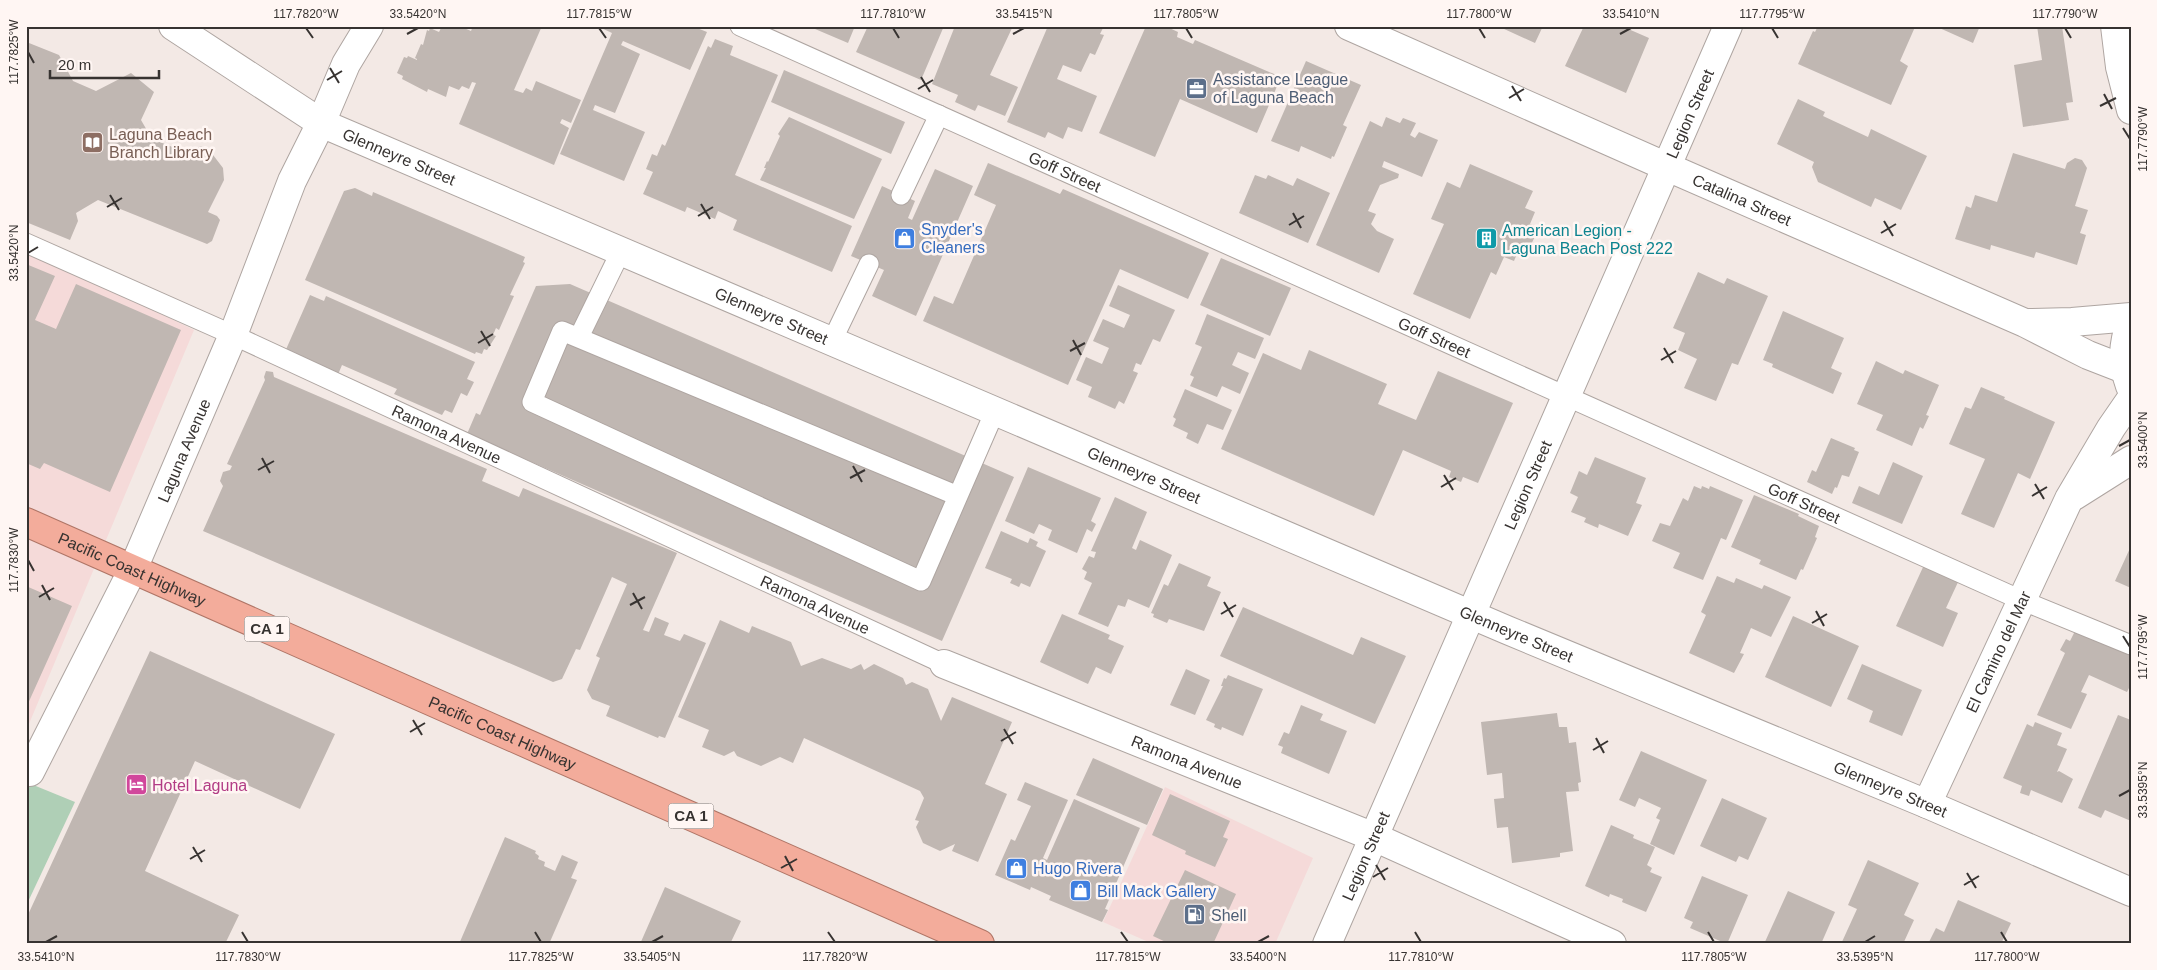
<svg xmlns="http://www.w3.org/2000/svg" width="2157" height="970" viewBox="0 0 2157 970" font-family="Helvetica,sans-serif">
<rect width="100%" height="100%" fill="#f3e9e5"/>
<path fill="#f5dad9" d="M26,248l168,82 -168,401z
M1165,787l148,71 -38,86h-122l-50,-22z"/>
<path fill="#afcfb6" d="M26,782l49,20 -49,104z"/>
<path fill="#c0b7b2" d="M442,26h23l-1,2 7,3 2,-5h69l-28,64 9,3 3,-5 6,3 4,-10 45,19 -10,23 -9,-4 -2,4 9,5 -15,37 -95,-41 17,-41 -4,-1 -3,7 -7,-3 -3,4 -10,-4 -3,11 -18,-8 -1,3 -25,-13 1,-3 -6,-3 7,-16 3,1 1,-2 9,4v-1l-2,-1 6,-14 2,1 4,-15 2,1 1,-3 9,4z
M597,26h95l15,6 -17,38 -67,-29 -2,4 19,9 -25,59 -20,-8 -2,5 52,22 -21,49 -64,-27 52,-121z
M808,26h47l-7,17z
M868,26h76l-23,54 -65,-28z
M955,26h58l-23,49 28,12 -13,29 -27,-11 -3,6 -20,-9 3,-7 -26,-11z
M1048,26h56l-4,8 4,1 -9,20 -5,-2 -9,19 -18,-7 -6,14 40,17 -15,36 -14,-5 -5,12 -15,-7 -3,6 -38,-16z
M1146,26h19l13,6 -1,5 16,7 2,-4 86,37 -24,56 -77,-34 -25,58 -56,-24z
M1503,26h40l-8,17 -33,-15z
M1584,26h43l-1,2 23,10 -23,55 -61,-27z
M1818,26l97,1 -15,34 8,5 -17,39 -93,-41 15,-33 2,1z
M1935,26h45l-7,17z
M2037,26h25l11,76 -7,1 3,17 -46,7 -9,-62 28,-5z
M715,39l18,7 -3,9 48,20 -43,100 117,51 -20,46 -99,-42 4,-10 -19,-9 -3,8 -28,-12 -2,5 -42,-18 10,-22 -7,-3 6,-15 5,2 5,-12 3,2 43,-100 3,2z
M29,43l30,12 14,26 23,10 35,-18 23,19 -13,28 11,19 36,14 13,-7 9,5 13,17 1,12 -16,32 9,4 3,4 -8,21 -5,3 -109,-44 -22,13 2,8 -8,19 -44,-18v-173z
M1306,61l55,24 -18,40 4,2 -13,30 -2,-1 -1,3 -30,-13 -2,6 -28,-11z
M784,70l121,52 -14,32 -120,-52z
M1798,99l27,13 -2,4 45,21 3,-8 56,27 -26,54 -26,-12 -4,9 -53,-25 -6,-15 2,-5 -37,-18z
M789,117l93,42 -28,60 -94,-39 6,-12h-2l3,-7 1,1 12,-26 -2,-2z
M1386,117l14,6 3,-5 13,5 -6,12 5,3 4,-6 19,8 -16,37 -38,-16 -2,6 17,7 -1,4 -18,7 -12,26 8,3 -5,10 6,7 17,8 -15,34 -63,-28 54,-124 12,6z
M2013,153l52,16 2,-6 8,-5 7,2 5,8 -12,38 13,4 -8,23 6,2 -9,30 -41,-13 -2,6 -43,-13 -1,5 -35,-11 11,-33 5,2 4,-13 22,7z
M988,163l72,31 3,-5 146,64 -21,46 -68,-30 -52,116 -145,-64 11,-25 19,8 43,-99 -22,-10z
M1470,164l63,27 -8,17 10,4 -5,12 9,4 -12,25 -8,-4 -5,12 -10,-4 -8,18 -5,-3 -21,47 -57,-25 31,-70 -13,-5 16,-37 13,6z
M935,169l38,17 -57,130 -44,-20 12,-26 -33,-14 31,-70 33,15 -7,17 4,2z
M1255,175l11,4 2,-4 25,11 4,-8 33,15 -22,50 -69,-30z
M355,188l17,8 1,-4 152,65 -2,5 2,1 -15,32 4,1 -15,34 -3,-2 -3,7 3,1 -9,14 -3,-1 -2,5 -6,-2 -1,2 -170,-74 39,-89z
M1221,258l70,30 -21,48 -70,-31z
M26,264l29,12 -20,44 21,9 20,-45 105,46 -71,162 -66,-29 -4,6 -14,-6z
M1698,272l26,12 3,-6 41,18 -30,69 -6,-2 -16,38 -32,-13 13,-29 -19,-9 7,-17 -12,-5z
M570,284l444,193 -72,164 -475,-207 9,-21 4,2 56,-129z
M1118,285l57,25 -15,32 -7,-3 -12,26 -5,-2 -3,8 5,2 -14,31 -5,-3 -4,8 -27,-12 4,-10 -16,-7 10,-23 16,7 7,-16 -16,-7 10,-22 21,9 6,-13 -21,-9z
M310,295l14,6 2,-5 149,66 -8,17 7,3 -7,14 -6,-3 -9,20 -7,-3 -3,5 -48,-21 3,-5 -55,-24 -5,12 -53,-23z
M1783,311l61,27 -13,30 11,5 -9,21 -61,-27 1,-3 -10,-4z
M1207,314l57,24 -9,21 -17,-7 -6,13 17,8 -9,21 -18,-8 -5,11 -27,-11 4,-9 -4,-2 12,-28 -7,-3z
M1309,350l78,34 -9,20 38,16 22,-49 75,32 -35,80 -15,-6 -2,5 -12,-5 2,-6 -48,-21 -29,66 -153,-67 42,-96 38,17z
M1876,361l27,13 2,-4 34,15 -13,30 3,1 -6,13 -3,-2 -8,19 -36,-16 7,-15 -26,-11z
M266,371l7,1 1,5 213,92 -5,12 37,16 4,-9 154,65 -34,77 6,2 6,-15 14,6 -5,12 16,6 4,-7 22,9 -41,95 -6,-2 -1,2 -52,-22 4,-10 -18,-7 -5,-9 13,-32 -4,-2 31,-72 -15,-7 -32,73 -4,-1 -14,30 -9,3 -350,-151 20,-45 -3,-5 3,-9 7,-2 2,-4 -5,-2 38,-84 -1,-3z
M1981,387l24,10 -1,2 51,23 -25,57 -12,-6 -24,55 -33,-14 24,-55 -36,-15 16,-37 6,2z
M1185,389l47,21 -9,20 -16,-6 -9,20 -12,-6 2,-5 -15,-7 3,-7 -3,-2z
M1831,438l24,10 -1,2 5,2 -10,25 -7,-2 -5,13 -2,-1 -3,7 -25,-12 5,-12 4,2z
M1595,457l51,21 -10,25 6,2 -14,31 -29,-12 -1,4 -14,-6 2,-4 -15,-6 7,-15 -8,-4 9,-22 8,4z
M1893,462l30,14 -21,48 -50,-21 7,-17 20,9z
M1028,467l73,31 -10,23 5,3 -4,8 -5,-3 -10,24 -29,-13 4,-10 -13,-6 -5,10 -29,-13z
M1694,486l7,3 1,-3 7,3 1,-3 33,14 -17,40 -5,-2 -18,42 -30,-12 7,-15 -28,-12 8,-18 10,3 13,-28 5,3z
M1754,495l45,19 -1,2 21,10 -4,11 2,1 -14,32 -2,-1 -5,11 -37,-16 2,-4 -30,-13z
M1115,497l32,15 -15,36 4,2 4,-10 32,15 -23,53 -21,-9 -3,8 -7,-2 -10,22 -30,-13 14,-31 -8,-4 3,-7 -5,-3 7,-13 5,2 2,-6 -5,-1z
M1001,531l27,12 2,-5 8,4 -2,4 10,5 -16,36 -9,-4 -2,4 -9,-4 2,-4 -27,-11z
M2131,546v42l-16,-7z
M1179,563l32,14 -4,9 14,6 -17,39 -35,-12 -2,4 -14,-6 1,-3 -3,-1 13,-29 4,2z
M1924,565l35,15 -13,28 12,5 -15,34 -47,-21z
M1717,576l17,7 2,-5 26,11 2,-4 27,12 -20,40 -20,-9 -11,25 4,1 -10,19 -45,-20 17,-38 -5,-3z
M26,586l46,20 -46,102z
M1243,607l110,48 8,-18 45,19 -31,68 -155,-68z
M1062,614l48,21 -2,4 16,7 -13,28 -15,-7 -8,17 -48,-22z
M1793,616l66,30 -28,61 -66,-30z
M720,620l29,13 3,-7 39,16 10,24 21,-8 29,11 10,-5 3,6 10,-6 29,14 3,7 6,-3 16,7 13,32 11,-24 60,25 -27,62 22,10 -29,68 -26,-11 3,-7 -15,7 -17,-8 -7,-16 3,-6 -4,-1 9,-22 -4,-7 -116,-53 -11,25 -13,-6 -19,9 -24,-10 -3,-5 -10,5 -22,-9 7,-17 -31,-13z
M2076,629l55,24v31l-4,8 -38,-17 -8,17 6,2 -16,35 -34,-14 28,-62 -5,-3 6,-11 4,2z
M150,651l185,83 -35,75 -105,-48 -50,110 94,44 -14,29h-199v-25z
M1862,664l60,26 -20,46 -33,-14 4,-11 -26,-12z
M1186,669l24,11 -15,35 -25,-10z
M1228,675l35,14 -20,47 -21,-9 -1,3 -7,-3 1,-3 -9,-4 17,-34h-2l3,-8 2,1z
M1301,705l22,9 -3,6 27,11 -18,43 -48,-21 2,-6 -5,-2 6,-13 5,2z
M1557,713l2,14h8l2,16 7,-1 5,40 -3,1 1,8 -13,1 7,59 -13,2v4l-48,6 -4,-36 -11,1 -3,-29 10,-1 -2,-25 -15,2 -6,-53z
M2118,715l13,5v101l-26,-11 -4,8 -23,-10z
M2035,722l27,11 -5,12 10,4 -10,23 2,-1 14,8 -11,24 -31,-13 -2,6 -9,-3 2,-7 -19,-8 24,-54 6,3z
M1641,751l66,29 -33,75 -24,-11 10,-24 -4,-2 5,-10 -22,-10 -4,9 -16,-7z
M1093,758l70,31 -16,36 -71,-30z
M1025,782l43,18 -25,58 4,2 27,-61 66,29 -35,81 3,1 -6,12 -53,-22 2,-4 -20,-9 -1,3 -35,-15 16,-36 4,2 16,-35 -14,-6z
M1170,794l60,27 -7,16 5,2 -13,28 -30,-13 1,-3 -34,-16z
M1722,798l45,20 -19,42 -9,-4 -3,6 -36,-16z
M1611,825l23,10 -1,3 22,9 -8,18 5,3 -2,4 12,5 -16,35 -24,-10 1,-3 -13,-5 -1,3 -24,-11z
M505,837l31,14 -1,2 4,3 -1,3 7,3 -1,4 11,5 7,-16 16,7 -7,16 6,2 -28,64h-90z
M1868,860l51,23 -15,32 10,5 -11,24h-62l16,-35 -9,-4z
M1185,870l51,24 -23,50h-43l-17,-8z
M1702,876l46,19 -21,49 -37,-16 3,-6 -9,-4z
M665,887l76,34 -11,23h-90z
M1788,891l47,21 -14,32h-57z
M1958,900l53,23 -10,21h-73l8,-16 8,4z"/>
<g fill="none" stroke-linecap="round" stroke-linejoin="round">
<defs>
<g id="service">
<path id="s1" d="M740,26l1281,574 110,45"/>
<path d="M901,195l38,-80"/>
<path id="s2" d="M26,243l207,92 711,329"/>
<path d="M579,337l42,-86"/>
<path d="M832,341l37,-77"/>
<path d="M958,496l-396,-165 -30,71 389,179 74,-170"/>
</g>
<g id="minor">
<path d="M1349,26l316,140"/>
<path d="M2115,26l5,41 11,43"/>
<path d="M2074,496l57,-36"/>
<path id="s3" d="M944,664l430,173 238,107"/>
<path d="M30,772l103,-203"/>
<path id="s4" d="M1927,804l142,-305 42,-71 20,-29"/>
</g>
<g id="tertiary">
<path d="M173,26l148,97"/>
<path id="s5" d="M1665,166l360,157 63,32 36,14"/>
<path d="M2030,323l42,-1 59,-5"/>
<path d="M2130,386c-9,-25 -7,-41 1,-67"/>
<path id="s6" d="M1327,944l401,-918"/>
</g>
<g id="secondary">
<path id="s7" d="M321,123l1186,507 420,174 204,88"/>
<path id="s8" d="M133,569l100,-234 59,-154 29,-58 25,-59 23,-38"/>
</g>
<g id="trunk">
<path id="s9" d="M26,522l954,422"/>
</g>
</defs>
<use href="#service" stroke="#aea5a1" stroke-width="21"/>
<use href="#minor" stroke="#aea5a1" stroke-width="30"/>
<use href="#tertiary" stroke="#aea5a1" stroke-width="30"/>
<use href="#secondary" stroke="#aea5a1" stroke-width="30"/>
<use href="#trunk" stroke="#af7566" stroke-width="30"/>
<use href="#service" stroke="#fff" stroke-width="19"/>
<use href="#minor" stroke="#fff" stroke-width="28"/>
<use href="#tertiary" stroke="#fff" stroke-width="28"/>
<use href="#secondary" stroke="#fff" stroke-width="28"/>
<use href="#trunk" stroke="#f3ac9b" stroke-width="28"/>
</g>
<path fill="none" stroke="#373331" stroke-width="2" d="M306,28l7,10M599,28l7,10M893,28l6,10M1186,28l6,10M1479,28l6,10M1772,28l6,10M2065,28l6,10M407,34l11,-6M1013,34l11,-6M1620,34l11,-6M28,52l6,11M330,68l9,15M921,77l9,15M327,80l15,-9M1512,86l9,15M918,89l15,-9M2104,94l8,15M1509,98l15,-9M2100,106l16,-8M2123,128l7,11M110,195l9,15M701,204l9,15M107,207l15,-9M1293,213l8,15M698,216l15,-9M1884,221l9,15M1289,225l15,-9M1881,233l15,-9M28,253l10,-6M481,331l9,15M1073,340l8,15M478,343l15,-9M1664,348l9,15M1070,351l15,-8M1661,360l15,-9M2119,446l11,-6M262,458l8,15M853,466l9,16M258,470l16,-9M1444,475l9,15M850,478l15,-8M2035,484l9,15M1441,487l15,-9M2032,496l15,-9M28,560l6,11M42,585l8,15M633,593l9,16M39,597l15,-9M1224,602l9,15M630,605l15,-8M1816,611l8,15M1221,614l15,-9M1812,623l15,-9M2123,636l7,11M413,720l9,15M1004,729l9,15M410,732l15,-9M1596,738l8,15M1001,741l15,-9M1593,750l15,-9M2119,796l11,-6M193,847l9,15M785,856l8,15M190,859l15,-9M1376,865l9,15M781,868l16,-9M1967,873l9,15M1373,877l15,-9M1964,885l15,-9M242,932l6,10M535,932l6,10M828,932l7,10M1121,932l7,10M1415,932l6,10M1708,932l6,10M2001,932l6,10M46,942l11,-6M652,942l11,-6M1258,942l11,-6M1865,942l10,-6"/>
<defs>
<symbol id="office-square" viewBox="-11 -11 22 22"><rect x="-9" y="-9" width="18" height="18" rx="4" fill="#5c6f8a" stroke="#fff6f3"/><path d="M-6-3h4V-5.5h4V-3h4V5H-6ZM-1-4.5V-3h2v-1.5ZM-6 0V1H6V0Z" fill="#fff"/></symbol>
<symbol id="library-square" viewBox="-11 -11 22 22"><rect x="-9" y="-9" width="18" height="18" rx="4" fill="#8d6e63" stroke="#fff6f3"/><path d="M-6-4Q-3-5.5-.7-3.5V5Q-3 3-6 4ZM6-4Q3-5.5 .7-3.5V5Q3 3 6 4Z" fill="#fff"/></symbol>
<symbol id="shop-square" viewBox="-11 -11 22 22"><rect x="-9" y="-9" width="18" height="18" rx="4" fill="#3f7fe0" stroke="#fff6f3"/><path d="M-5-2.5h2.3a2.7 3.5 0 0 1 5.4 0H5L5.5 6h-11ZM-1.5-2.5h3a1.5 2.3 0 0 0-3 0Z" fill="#fff"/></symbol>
<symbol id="building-square" viewBox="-11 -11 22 22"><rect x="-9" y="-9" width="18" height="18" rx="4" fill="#0f9aa8" stroke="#fff6f3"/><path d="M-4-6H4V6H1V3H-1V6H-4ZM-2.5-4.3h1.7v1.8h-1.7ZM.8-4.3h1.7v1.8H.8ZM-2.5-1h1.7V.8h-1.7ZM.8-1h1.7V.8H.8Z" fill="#fff"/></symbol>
<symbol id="hotel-square" viewBox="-11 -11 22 22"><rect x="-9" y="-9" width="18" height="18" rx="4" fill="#d1479c" stroke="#fff6f3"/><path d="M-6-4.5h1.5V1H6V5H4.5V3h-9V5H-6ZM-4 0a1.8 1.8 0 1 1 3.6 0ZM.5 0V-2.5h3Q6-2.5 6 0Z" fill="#fff"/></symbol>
<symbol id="fuel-square" viewBox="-11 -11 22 22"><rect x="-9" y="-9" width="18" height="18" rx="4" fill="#5c6f8a" stroke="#fff6f3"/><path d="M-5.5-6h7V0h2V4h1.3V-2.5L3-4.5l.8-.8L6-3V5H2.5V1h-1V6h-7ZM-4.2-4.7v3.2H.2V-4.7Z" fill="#fff"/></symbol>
</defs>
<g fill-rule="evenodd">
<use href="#office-square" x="1184" y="76" width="25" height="25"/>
<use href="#library-square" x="80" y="130" width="25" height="25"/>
<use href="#shop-square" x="892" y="226" width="25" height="25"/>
<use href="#building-square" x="1474" y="226" width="25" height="25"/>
<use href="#hotel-square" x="124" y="772" width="25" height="25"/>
<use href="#shop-square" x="1004" y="856" width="25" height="25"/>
<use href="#shop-square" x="1068" y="878" width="25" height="25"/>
<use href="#fuel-square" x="1182" y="902" width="25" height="25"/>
</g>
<g text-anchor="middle" stroke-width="5" stroke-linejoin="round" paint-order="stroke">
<g fill="#fff6f3" stroke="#736e6b" stroke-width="1">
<rect x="244.5" y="616.5" width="45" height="25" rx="4"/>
<rect x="668.5" y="803.5" width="45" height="25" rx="4"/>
</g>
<g font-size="15" font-weight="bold" fill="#373331">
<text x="267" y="634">CA 1</text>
<text x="691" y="821">CA 1</text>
</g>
<g font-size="16" fill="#4e5e75" stroke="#fff6f3" text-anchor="start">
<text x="1213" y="85">Assistance League<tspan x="1213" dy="18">of Laguna Beach</tspan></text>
<text x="1211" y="921">Shell</text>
</g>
<g font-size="16" fill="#373331" stroke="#fff6f3">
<text dy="6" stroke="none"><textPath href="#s6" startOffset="906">Legion Street</textPath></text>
<text dy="6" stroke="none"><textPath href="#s7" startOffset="85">Glenneyre Street</textPath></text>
<text dy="6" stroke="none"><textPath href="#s1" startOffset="356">Goff Street</textPath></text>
<text dy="6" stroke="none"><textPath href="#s5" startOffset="84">Catalina Street</textPath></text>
<text dy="6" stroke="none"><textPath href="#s7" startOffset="490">Glenneyre Street</textPath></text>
<text dy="6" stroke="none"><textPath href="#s1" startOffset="761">Goff Street</textPath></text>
<text dy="6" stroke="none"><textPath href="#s2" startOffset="462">Ramona Avenue</textPath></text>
<text dy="6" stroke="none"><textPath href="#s8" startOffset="129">Laguna Avenue</textPath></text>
<text dy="6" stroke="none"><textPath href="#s7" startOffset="895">Glenneyre Street</textPath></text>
<text dy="6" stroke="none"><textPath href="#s6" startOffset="501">Legion Street</textPath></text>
<text dy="6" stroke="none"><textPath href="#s1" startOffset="1166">Goff Street</textPath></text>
<text dy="6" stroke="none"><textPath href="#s9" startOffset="116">Pacific Coast Highway</textPath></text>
<text dy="6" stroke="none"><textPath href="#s2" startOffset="868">Ramona Avenue</textPath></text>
<text dy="6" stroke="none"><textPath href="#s7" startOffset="1300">Glenneyre Street</textPath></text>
<text dy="6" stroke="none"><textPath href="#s4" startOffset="168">El Camino del Mar</textPath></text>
<text dy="6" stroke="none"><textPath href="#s9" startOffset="521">Pacific Coast Highway</textPath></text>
<text dy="6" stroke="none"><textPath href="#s3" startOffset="262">Ramona Avenue</textPath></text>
<text dy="6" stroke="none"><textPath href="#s7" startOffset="1705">Glenneyre Street</textPath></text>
<text dy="6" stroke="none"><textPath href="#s6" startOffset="96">Legion Street</textPath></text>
</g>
<g font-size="16" fill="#785e54" stroke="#fff6f3" text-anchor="start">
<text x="109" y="140">Laguna Beach<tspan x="109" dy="18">Branch Library</tspan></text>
</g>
<g font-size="16" fill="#366cbe" stroke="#fff6f3" text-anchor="start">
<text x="921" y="235">Snyder's<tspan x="921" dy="18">Cleaners</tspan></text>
<text x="1033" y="874">Hugo Rivera</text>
<text x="1097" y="897">Bill Mack Gallery</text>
</g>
<g font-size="16" fill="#0d838f" stroke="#fff6f3" text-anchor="start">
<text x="1502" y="236">American Legion -<tspan x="1502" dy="18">Laguna Beach Post 222</tspan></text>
</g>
<g font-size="16" fill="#b23c85" stroke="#fff6f3" text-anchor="start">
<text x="152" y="791">Hotel Laguna</text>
</g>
</g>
<rect width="2157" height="970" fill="none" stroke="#fff6f3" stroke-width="55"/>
<path d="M50 70v8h109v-8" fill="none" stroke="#373331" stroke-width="2.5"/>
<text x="58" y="70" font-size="15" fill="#373331" stroke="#fff6f3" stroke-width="4" paint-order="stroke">20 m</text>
<rect x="28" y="28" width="2102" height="914" fill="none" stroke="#373331" stroke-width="2"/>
<g font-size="12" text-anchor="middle" fill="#373331">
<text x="306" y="18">117.7820°W</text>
<text x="418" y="18">33.5420°N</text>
<text x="599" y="18">117.7815°W</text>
<text x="893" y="18">117.7810°W</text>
<text x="1024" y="18">33.5415°N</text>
<text x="1186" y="18">117.7805°W</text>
<text x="1479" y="18">117.7800°W</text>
<text x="1631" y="18">33.5410°N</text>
<text x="1772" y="18">117.7795°W</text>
<text x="2065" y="18">117.7790°W</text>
<text transform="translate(14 52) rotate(-90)" y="4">117.7825°W</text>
<text transform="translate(2143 139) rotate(-90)" y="4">117.7790°W</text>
<text transform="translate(14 253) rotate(-90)" y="4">33.5420°N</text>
<text transform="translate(2143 440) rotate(-90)" y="4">33.5400°N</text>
<text transform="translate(14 560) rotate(-90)" y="4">117.7830°W</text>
<text transform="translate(2143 647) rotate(-90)" y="4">117.7795°W</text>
<text transform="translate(2143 790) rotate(-90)" y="4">33.5395°N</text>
<text x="46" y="961">33.5410°N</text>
<text x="248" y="961">117.7830°W</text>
<text x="541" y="961">117.7825°W</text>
<text x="652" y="961">33.5405°N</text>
<text x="835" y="961">117.7820°W</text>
<text x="1128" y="961">117.7815°W</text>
<text x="1258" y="961">33.5400°N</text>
<text x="1421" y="961">117.7810°W</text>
<text x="1714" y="961">117.7805°W</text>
<text x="1865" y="961">33.5395°N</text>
<text x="2007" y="961">117.7800°W</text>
</g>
</svg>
